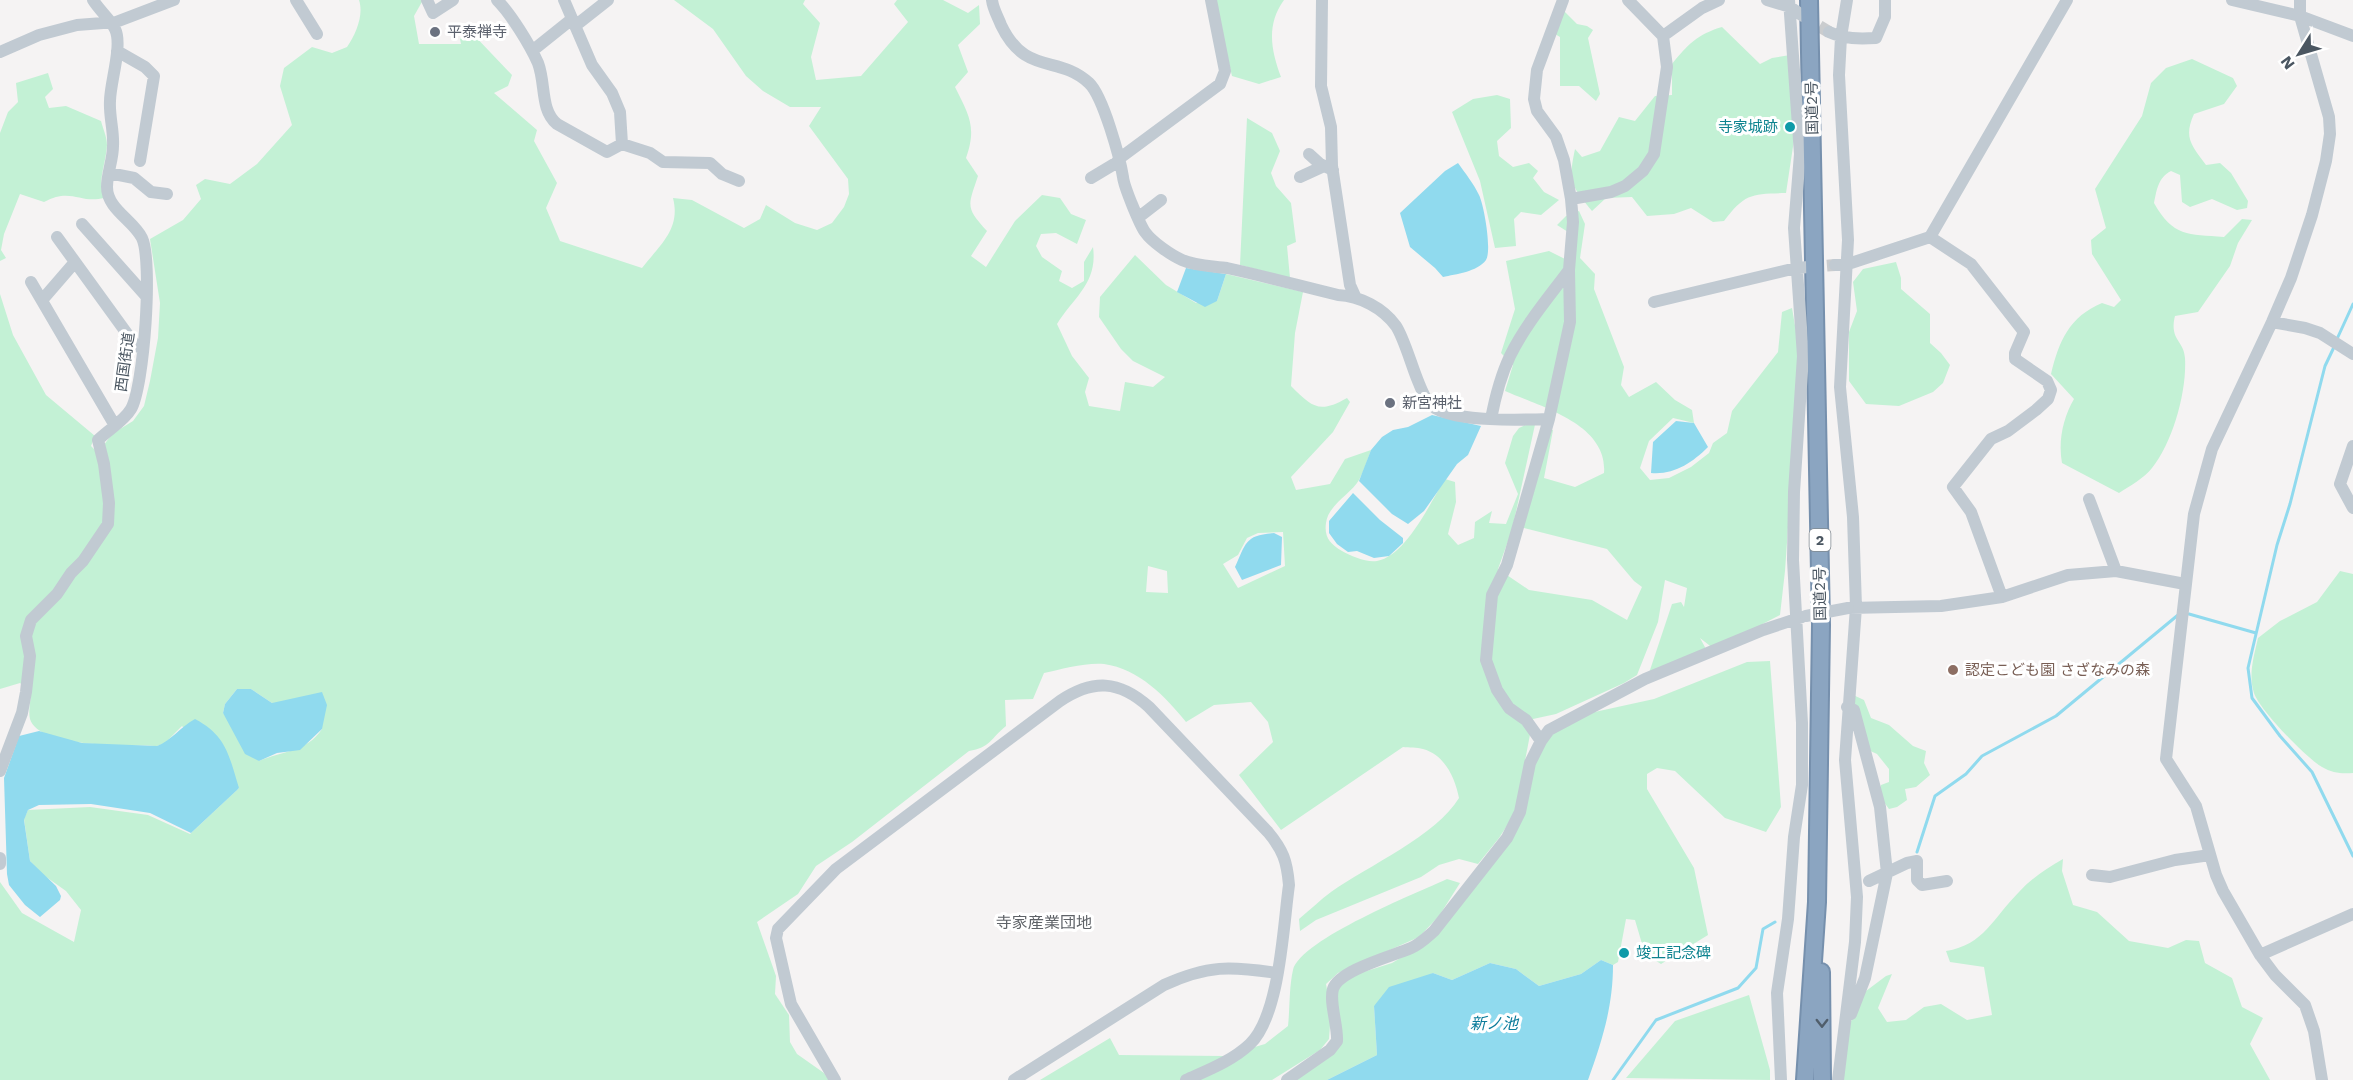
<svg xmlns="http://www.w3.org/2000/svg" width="2353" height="1080" viewBox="0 0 2353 1080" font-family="'Work Sans','Noto Sans JP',sans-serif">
<rect width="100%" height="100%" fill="#f5f3f3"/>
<path fill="#c3f1d5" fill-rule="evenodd" d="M359,0h64l-9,16 5,28h42l-1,-5 11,-7 41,43 -4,11 -14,7 43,37 -3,11 23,42 -11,25 14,33 82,27c18,-23 39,-39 31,-70l19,2 52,28 16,-9 6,-14 29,18 22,7 15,-7 12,-16 5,-13 -1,-15 -39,-53 12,-19h-31l-27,-16 -17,-15 -33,-47 -39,-29h131l-2,4 17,19 -9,34 5,23 45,-4 47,-54 -14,-18 3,-4h46l25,13 11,-8 1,19 -22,21 10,27 -13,15c14,28 22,40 11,71l12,18c-10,30 -13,31 9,55l-16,25 15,11 29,-46 27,-26 18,3 11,16 15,6 -9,24 -21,-11 -15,1 -5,12 6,11 20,14 -3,10 13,7 12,-7v-19l9,-15c5,36 -19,50 -36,77l15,32 17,22 -4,14 4,14 31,5 5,-29 28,5 12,-10 -32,-16 -12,-12 -22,-32 1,-20 35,-42 31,30 30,18 21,-2 9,-27 77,18 -8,41 -4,53c21,21 28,28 56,12l3,4 -17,30 -42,45 5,13 34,-6 15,-25 26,-9c-4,10 -7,21 -12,30 -8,14 -31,25 -33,43 -2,14 4,21 16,28 9,5 25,12 35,10 29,-5 53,-58 68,-82l10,3 1,20 -8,32 10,11 16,-7 1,-16 17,-11 -3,12 17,1 12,-30 -13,-31 8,-27 6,-8 17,-8 -24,110 -14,39 31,21 63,10 35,20 15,-33 -8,-6 -27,-32 -87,-22 28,-98 5,1 -9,48 31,9 29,-14c4,-49 -63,-66 -99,-82l8,-26 -12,-12 14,-44 -9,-48 43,-10 16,8 11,-22 -19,-12 9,-9 13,-5 6,13 -5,34 15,16 -1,15 30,78 -3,18 8,12 27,-15 19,18 17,10 2,13 -21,-5 -24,23 -9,27 10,12 19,-2 22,-11 18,-14 4,-10 14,-10 5,-22 46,-59 4,-40 10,-4 8,47 -15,216 -5,44 -66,34 -14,-11 6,11 -57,24 23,-69 9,-2 3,5 3,-19 -22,-8 -7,42 -21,53 -13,8 -68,31 -23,5 -18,94 -16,25 -21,26 -19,-5 -20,6 -18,12 -105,43 -16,11 -1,-12c11,-9 21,-19 32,-27 37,-26 106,-57 128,-94 -4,-20 -14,-43 -36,-49 -6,-2 -14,-1 -20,-2l-122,83 -42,-55 34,-33 -5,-20 -17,-20 -37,3 -28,17c-21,-26 -47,-53 -82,-58 -16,-2 -43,5 -60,9l-11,26 -28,1 1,26c-15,12 -16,22 -37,25l-117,91 -36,24 -18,28 -41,28 19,54 -1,18 14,21 1,27 7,12 27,19 5,7h-829v-198l22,31 52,29 7,-32 -15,-19 -24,-17 -12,-13 -6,-42 4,-9 62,-3 58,8 42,19 49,-46 -57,-62 -17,17 -8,3c-26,-1 -118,3 -127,-27 -2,-7 1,-20 1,-27l-11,-9 -20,6v-395l13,41 33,60 49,41 -4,10 7,7 14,-19 21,-13 11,-15 6,-25 8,-43 2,-35 -10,-64 33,-19 18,-21 -5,-14 9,-6 25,5 27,-20 35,-39 -12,-39 4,-18 28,-21 20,6 15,-6c9,-13 17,-32 12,-47zM1283,532l2,34 -47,22 -15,-24 15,-9 9,-17 11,-5zM1148,566l19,5 1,22 -22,-1zM237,689h14l21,14 50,26c-15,23 -40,22 -63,32l-36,-48 2,-9z
M1214,0h70c-18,25 -13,50 -3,77l-22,7 -27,-8z
M1564,11l13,13 10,2 6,4 -5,8 12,56 -4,7 -17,-15h-19v-49l-5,-3z
M1722,27l38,37 12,-6 18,-3 4,85 -8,53c-34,1 -41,0 -62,28l-11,1 -22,-14 -17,6 -27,2 -15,-19 -26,1 -14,13c-21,-26 -24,-29 -17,-62l7,8 18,-6 19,-34 16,4 20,-25 17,-1v-31c15,-19 26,-30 50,-37z
M2192,59l41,19 4,8 -13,18 -30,10c-11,24 -2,32 12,51l14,-2 11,10 17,28 -1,7 -10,2 -25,-11 -22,8 -8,-5 -2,-27 -9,-4c-13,7 -14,18 -17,32 19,34 34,31 70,34l18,-18 10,1 -14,23 -8,23 -32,46 -23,4c-6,24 9,24 10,42 2,33 -12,84 -33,110 -8,10 -22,18 -33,25l-57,-30c-4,-22 1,-45 12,-64l-23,-25c8,-33 18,-57 51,-71l12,4 7,-7 -29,-46 -1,-14 15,-12 -11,-39 47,-73 9,-33 15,-15z
M48,73l5,16 -8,8 4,11 17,-2 35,15c2,8 6,16 6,24 -1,19 -10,35 -3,53 -24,6 -33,-11 -60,4l-24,-8 -16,40 -3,16 5,8 -6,3v-128l8,-21 10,-10 -2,-19z
M1497,95l13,4 1,29 -14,13 2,15 14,11 16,-4 9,8 -5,7 11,14 15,8 -18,15 -20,-3 -7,7 2,27 -21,2 -15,-67 -28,-69 21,-13z
M1247,118l25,15 8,18 -9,22 5,13 15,17 5,39 -9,4 3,32 -50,-13z
M1896,262l5,16v11l29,25v29l11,10 9,12 -7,18 -10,9 -34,14 -33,-2 -17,-23v-49l8,-21 -4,-29 10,-13z
M2340,571l13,3v199c-11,1 -21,0 -31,-6 -15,-8 -63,-58 -68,-74 -6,-18 0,-37 4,-55l22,-17 37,-19z
M1770,661l11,146 -15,25 -41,-14 -50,-47 -18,-3 -10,6v15l47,79 14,67 -47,29 -16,-10 -10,-34 -9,-1 -8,43 -5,3 -12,-5 -20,14 -42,12 -23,-17 -26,-6 -38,17 -19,-7 -59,33 3,49 -50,25h-34l39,-28 5,-63 17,-14 38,-12 32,-19 86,-104 23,-76 19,-31 38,-20 64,-14 93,-37z
M1851,694l13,6 7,18 18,7 24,21 13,5 -2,12 6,12 -14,12 -11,2 2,11 -10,7 -8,2 -11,-15 3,-9 8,-3v-13l-12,-15 -11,-5z
M2063,859l-1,12 11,34 24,7 32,29 39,7 18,-8 13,1 6,22 27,15 10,29 21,11 -13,26 20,36h-428l2,-41 18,-45 24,-18 6,-2 -14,34 9,14 19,-2 18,-13 17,-3 26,16 25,-5 -8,-48 -34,-5 -4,-11c38,-6 47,-33 73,-59 13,-14 28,-24 44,-33z
M1447,879l13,4 -21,33 -20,21 -81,36 -12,11 5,27 -2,28 -9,11 -48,30h-232l70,-42 9,17 105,1 41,-12 23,-18c2,-18 1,-39 5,-56 8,-31 124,-77 154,-91z
M1749,995l21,75v10l-144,-2 49,-57z"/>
<path fill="#90daee" d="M1458,163c7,10 16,21 21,32 5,10 13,55 7,65 -9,12 -30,14 -43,17l-8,-9 -25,-21 -10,-34 45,-42z
M1186,268l40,6 -9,27 -12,6 -28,-15z
M1432,415l49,11 -13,29 -11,9 -33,47 -16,13 -16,-10 -33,-33 12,-31 11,-13 11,-7 15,-3z
M1676,421l18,2 14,24c-16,16 -34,28 -57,26l2,-31z
M1353,493l27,27 23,18v5l-14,13 -15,2 -17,-7 -9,1 -11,-8 -8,-11v-12z
M1274,533l8,4 -1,28 -39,15 -7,-13c11,-24 10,-32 39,-34z
M237,689h14l21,14 50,-11 5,13 -5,24 -22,21 -23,3 -18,8 -14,-7 -22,-41 2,-9z
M195,719c32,17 34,37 44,69l-3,3 -45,42 -41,-20 -59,-9 -52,1 -11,5 -4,10 6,41 26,25 5,10 -1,4 -20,17 -15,-12 -16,-20 -2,-11 -3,-96 15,-42 20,-5 43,12 75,3c14,-5 23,-19 38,-27z
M1601,960l12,5c0,42 -11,76 -25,115h-261l50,-25 -3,-49 15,-19 44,-14 19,7 38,-17 26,6 23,17 42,-12z"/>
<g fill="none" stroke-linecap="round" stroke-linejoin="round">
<path stroke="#90daee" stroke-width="3" d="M2337,339l16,-35
M2335,345l-10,21 -35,138 -13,41 -29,123 4,30 28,38 32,36 41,84
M2189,614l67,19
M1917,852l18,-56 31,-22 16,-18 74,-40 122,-101
M1613,1080l43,-60 82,-32 18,-20 7,-39 12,-7"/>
<path stroke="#caccce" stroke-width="12" stroke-dasharray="12 6" stroke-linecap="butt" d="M1804,17l25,15
M1809,267l26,-2"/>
<defs>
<path id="highway" d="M1821,972l1,108
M1805,1080l12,-178 4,-277 -12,-625"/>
</defs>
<use href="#highway" stroke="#7690ad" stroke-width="20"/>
<path stroke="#c1cad2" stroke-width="12" d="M296,0l21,34
M427,0l6,13 20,-13
M497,0c14,14 33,45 41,63 8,21 2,47 19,61l50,28 15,-8 28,9 13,9 47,1 12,11 17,7
M564,0l28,65 20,28 8,19 2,32
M992,0c1,9 6,17 9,25 25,52 57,29 88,58 14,13 31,75 34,94 1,10 17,48 22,55 7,10 26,23 37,28 13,6 31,6 45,8 37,8 74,18 111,27 22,1 45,13 58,31 8,12 16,41 22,55 4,10 8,21 17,27 24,14 85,12 114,11
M1322,0l-1,86 10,41 1,39 18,119 5,11
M1628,0l35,36
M1767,0l23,7 13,9
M2232,0l68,16 53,20
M2300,0v16l29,101 1,17 -4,27 -14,54 -21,63 -19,44 -60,127 -18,65 -28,245 30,47 20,69 7,16 37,64 15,20 30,30 9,26 8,49
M575,26l33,-26
M1829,32c16,7 30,7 47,6l9,-21v-17
M117,51l28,16 9,9 -14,85
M532,51l40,-32
M0,52l39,-17 38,-10 39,-3 58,-22
M1309,154l11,10 13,6
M109,173l25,5 17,14 16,2
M1300,177l24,-11
M1091,178l25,-15 4,-5 100,-74 5,-13 -14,-71
M1571,199l40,-7 14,-6 18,-15 11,-17 13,-87 -4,-31 39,-28 17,-8
M1139,217l22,-17
M82,224l64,72
M57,237l79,109 6,2
M1930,237l41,27 53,68 -9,21v6l32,22 4,9 -3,9 -12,11 -28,21 -17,8 -38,48 18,25 31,85
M1835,265l13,-1 82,-27 137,-237
M31,282l83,142
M43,299l32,-37
M1654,302l142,-34 13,-1
M2272,322l33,6 15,5 33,21
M1491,419c4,-21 10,-44 19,-63 15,-31 39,-59 59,-86
M2353,446l-13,38 13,24
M2089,499l27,72
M1849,608l92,-2 61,-9 66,-22 48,-4 69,13
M1847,707l7,3 26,97 7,66 -22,105 -14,36
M1541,741l-15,-21 -17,-12 -12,-18 -11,-30 6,-65 15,-30 42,-146 21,-97 -1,-52 4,-48 -2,-23 -7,-39 -8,-23 -19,-26 -3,-12 3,-29 26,-70
M0,771l22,-58 4,-21 4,-36 -4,-20 5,-16 26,-26 14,-21 12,-12 25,-37 1,-21 -5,-39 -6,-24c10,-10 26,-19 33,-31 13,-22 22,-148 11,-171 -9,-18 -35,-29 -35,-51 0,-14 6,-27 6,-41 1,-15 -4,-30 -3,-45 0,-18 13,-56 5,-72 -5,-10 -16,-19 -22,-29
M0,858v6
M2092,875l18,2 65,-17 35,-5
M1869,881l38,-18 10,-2v19l5,5 25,-4
M2260,955l93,-41
M835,1080l-44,-76 -15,-66 2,-9 58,-60 224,-168c33,-22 59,-21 89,6l119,125c15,18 19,29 21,53 -6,42 -9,130 -39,159 -18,17 -42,26 -64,36
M1014,1080l150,-95c44,-20 66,-19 113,-12
M1287,1080l43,-30 7,-9c1,-15 -8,-39 -4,-52 6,-19 60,-33 78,-41 9,-4 15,-10 23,-17l73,-93 13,-26 10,-49 11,-22 8,-11 96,-51 118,-49 39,-13
M1781,1080l-4,-87 11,-74 6,-82 8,-52v-62l-9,-163 1,-68 9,-136 -9,-128 6,-74 -11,-154
M1838,1080l17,-138 2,-45 -12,-137 11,-153 -3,-90 -13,-130 8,-147 -9,-165 2,-38 6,-37"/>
<use href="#highway" stroke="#8ba5c1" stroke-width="16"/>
<path stroke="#c1cad2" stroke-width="12" d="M1806,616l42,-8"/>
</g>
<defs><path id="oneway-chevron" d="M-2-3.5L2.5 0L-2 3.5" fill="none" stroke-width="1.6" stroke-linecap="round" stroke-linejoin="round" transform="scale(1.5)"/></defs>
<use stroke="#505e6b" href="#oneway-chevron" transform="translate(1822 1023) rotate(90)"/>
<g fill="#6b7280" stroke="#fff" stroke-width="2">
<circle cx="435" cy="32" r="6"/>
<circle cx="1390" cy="403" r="6"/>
</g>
<g fill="#0f9aa8" stroke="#fff" stroke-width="2">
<circle cx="1790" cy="127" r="6"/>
<circle cx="1624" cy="953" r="6"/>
</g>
<circle fill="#8d6e63" stroke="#fff" stroke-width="2" cx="1953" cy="670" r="6"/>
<g text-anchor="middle" stroke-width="6" stroke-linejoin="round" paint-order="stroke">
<rect fill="#fff" stroke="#808990" stroke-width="1.5" x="1809.5" y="529" width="21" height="22" rx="4.5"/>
<g font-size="14" font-weight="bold" fill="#4a5661">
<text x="1820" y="545">2</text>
</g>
<g font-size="15" fill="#5b616d" stroke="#fff" text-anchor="start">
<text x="447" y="37">平泰禅寺</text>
<text x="1402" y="408">新宮神社</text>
</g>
<g font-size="15" fill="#4a5661" stroke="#fff">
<text transform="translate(1812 108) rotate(-91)" y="5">国道2号</text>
<text transform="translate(125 362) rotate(-82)" y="5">西国街道</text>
<text transform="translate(1820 594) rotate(-91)" y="5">国道2号</text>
</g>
<g font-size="15" fill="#0d838f" stroke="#fff" text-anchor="end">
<text x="1778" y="132">寺家城跡</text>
<text x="1636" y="958" text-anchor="start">竣工記念碑</text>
</g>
<g font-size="15" fill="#785e54" stroke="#fff" text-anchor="start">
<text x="1965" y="675">認定こども園 さざなみの森</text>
</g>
<g font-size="16" fill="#5f6368" stroke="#fff">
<text x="1044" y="928">寺家産業団地</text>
</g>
<g font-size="16" font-style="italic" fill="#0c7c9b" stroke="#fff">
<text x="1494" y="1029">新ノ池</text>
</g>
</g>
<g transform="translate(2299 54) rotate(233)" stroke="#ffffff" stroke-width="4.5" paint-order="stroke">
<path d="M0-4.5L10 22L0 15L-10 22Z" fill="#4a5661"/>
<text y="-9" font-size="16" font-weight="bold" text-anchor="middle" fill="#4a5661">N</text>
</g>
</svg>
